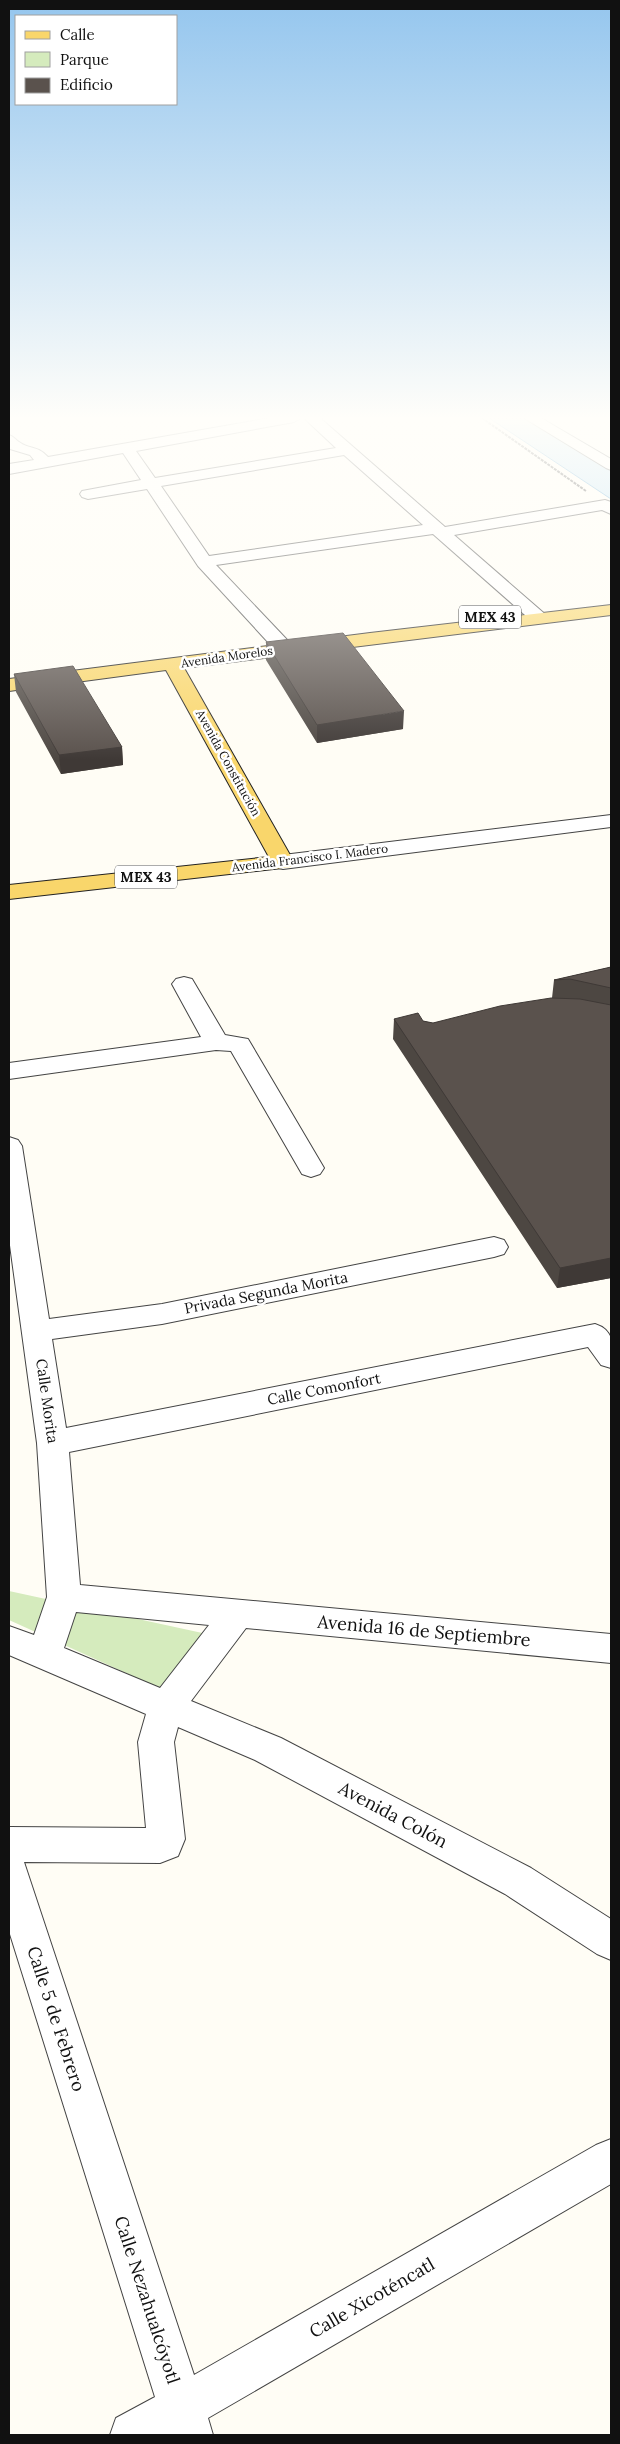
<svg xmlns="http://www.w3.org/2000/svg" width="620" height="2444" viewBox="0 0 620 2444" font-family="Lora,serif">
<rect width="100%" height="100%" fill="#fffdf5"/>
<path fill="#d5ebbd" d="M9,1591l198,43 -39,58 -159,-72z"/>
<path fill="#b9e0f7" stroke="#3f96cf" d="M489,418h36l86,52v29z"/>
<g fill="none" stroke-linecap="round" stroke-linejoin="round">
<defs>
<path id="minor" d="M270,418h31l-7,4 -158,29 19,27 181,-30 -32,-30h16l125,109 160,-27 6,2v12l-9,-4 -148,25 92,80 3,4 -3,4h-12l-101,-89 -217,31 76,80 2,4 -2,4h-14l-80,-87 -51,-77 -59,10 -6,-2 -2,-3 2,-3 59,-11 -18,-27 -114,21v-10l25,-4 -4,-5 -20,-6 -1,-14c5,2 6,4 10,7 11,8 18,3 29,15zM344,455l79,70 -214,31 -48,-70z
M524,418h17l70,41v11l-5,-2z
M611,815v12l-328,42 -8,-2 -3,-5 3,-5 8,-2z
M184,977l8,2 33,56 23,4 76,129 -4,6 -9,3 -9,-3 -71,-123 -15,-1 -207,29v-16l192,-26 -29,-53 4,-5z
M9,1137l9,3 4,6 27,173 113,-15 332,-67 10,3 4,7 -4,7 -10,3 -332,67 -110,15 14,89 529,-104c22,7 17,25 16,44l-10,-3 -13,-18 -519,105 11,133 531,49v29l-365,-35 -55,73 90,37 250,130 80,51v41l-14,-6 -92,-60 -250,-134 -77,-33 -4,15 11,97 -7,17 -18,7 -136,-1 170,513 402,-230 15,-6v45l-403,234 5,17h-103l6,-17 39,-21 -146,-466v-104l137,1 -8,-86 8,-28 -137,-59v-29l25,9 13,-38 -10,-154 -28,-205zM76,1612l133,13 -49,63 -96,-40z"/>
<path id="major" d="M611,605v10l-427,53 110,194 -3,5 -282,32v-14l260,-28 -103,-187 -157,21v-12l361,-46z"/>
</defs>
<use href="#minor" stroke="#444" stroke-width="2"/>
<use href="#major" stroke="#222" stroke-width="2"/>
<path stroke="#333" stroke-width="2" stroke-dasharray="3 1" stroke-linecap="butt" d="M482,418l104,73"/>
<use href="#minor" fill="#fff" fill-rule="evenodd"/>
<use href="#major" fill="#f9d66b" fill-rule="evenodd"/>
</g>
<path fill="#4d4742" d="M266,642l137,87 -86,14 -51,-83z
M14,674l108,73 1,18 -62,9 -45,-82z
M611,967v311l-54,10 -164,-249 1,-20 29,2 10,2 119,-25 2,-18z"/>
<path fill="#3f3936" d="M404,711l-1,18 -86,14v-18z
M122,747l1,18 -62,9 -2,-19z
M611,1258v20l-54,10 3,-20z"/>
<path fill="#5a524d" stroke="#3f3936" d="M343,633l61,78 -87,14 -51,-83z
M73,666l49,81 -63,8 -45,-81z
M611,967v21l-41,-9 -16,1z
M551,998l29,1 31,6v253l-51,10 -166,-249 24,-6 5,8 10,2 67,-17z"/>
<linearGradient id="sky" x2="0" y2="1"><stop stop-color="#95c6ee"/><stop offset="0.55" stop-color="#fffefa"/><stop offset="1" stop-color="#fffefa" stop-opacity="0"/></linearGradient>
<rect width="620" height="760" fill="url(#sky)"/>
<g text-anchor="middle" stroke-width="5" stroke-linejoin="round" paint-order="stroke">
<g font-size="12" fill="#111" stroke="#fff">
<text transform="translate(227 657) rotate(-8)" y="4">Avenida Morelos</text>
<text transform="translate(228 763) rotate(61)" y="4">Avenida Constitución</text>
<text transform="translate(310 858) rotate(-7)" y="4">Avenida Francisco I. Madero</text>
</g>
<g fill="#fff" stroke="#585858" stroke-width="1">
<rect x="459" y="605.5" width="62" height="23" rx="4"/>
<rect x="115" y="865.5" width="62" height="23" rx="4"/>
</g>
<g font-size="14" font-weight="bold" fill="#111">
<text x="490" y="622">MEX 43</text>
<text x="146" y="882">MEX 43</text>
</g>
<g font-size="15" fill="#111" stroke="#fff">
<text transform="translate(266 1293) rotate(-11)" y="5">Privada Segunda Morita</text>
<text transform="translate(324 1389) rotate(-11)" y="5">Calle Comonfort</text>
<text transform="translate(47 1401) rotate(82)" y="5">Calle Morita</text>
</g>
<g font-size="18" fill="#111" stroke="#fff">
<text transform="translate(424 1631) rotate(5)" y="6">Avenida 16 de Septiembre</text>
<text transform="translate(393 1815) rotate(28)" y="6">Avenida Colón</text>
<text transform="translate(56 2019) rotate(72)" y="6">Calle 5 de Febrero</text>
<text transform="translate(372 2298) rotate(-30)" y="6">Calle Xicoténcatl</text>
<text transform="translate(147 2300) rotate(72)" y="6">Calle Nezahualcóyotl</text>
</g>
</g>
<rect width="620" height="2444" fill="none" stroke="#111111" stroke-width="20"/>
<rect x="15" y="15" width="162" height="90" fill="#ffffff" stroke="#a0a0a0"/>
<rect x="25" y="31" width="25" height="8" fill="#f9d66b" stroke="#a0a0a0"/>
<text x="60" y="40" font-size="15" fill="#111111">Calle</text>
<rect x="25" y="52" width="25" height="15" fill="#d5ebbd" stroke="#a0a0a0"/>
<text x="60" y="65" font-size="15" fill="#111111">Parque</text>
<rect x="25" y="78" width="25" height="15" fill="#5a524d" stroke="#a0a0a0"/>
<text x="60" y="90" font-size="15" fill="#111111">Edificio</text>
</svg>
